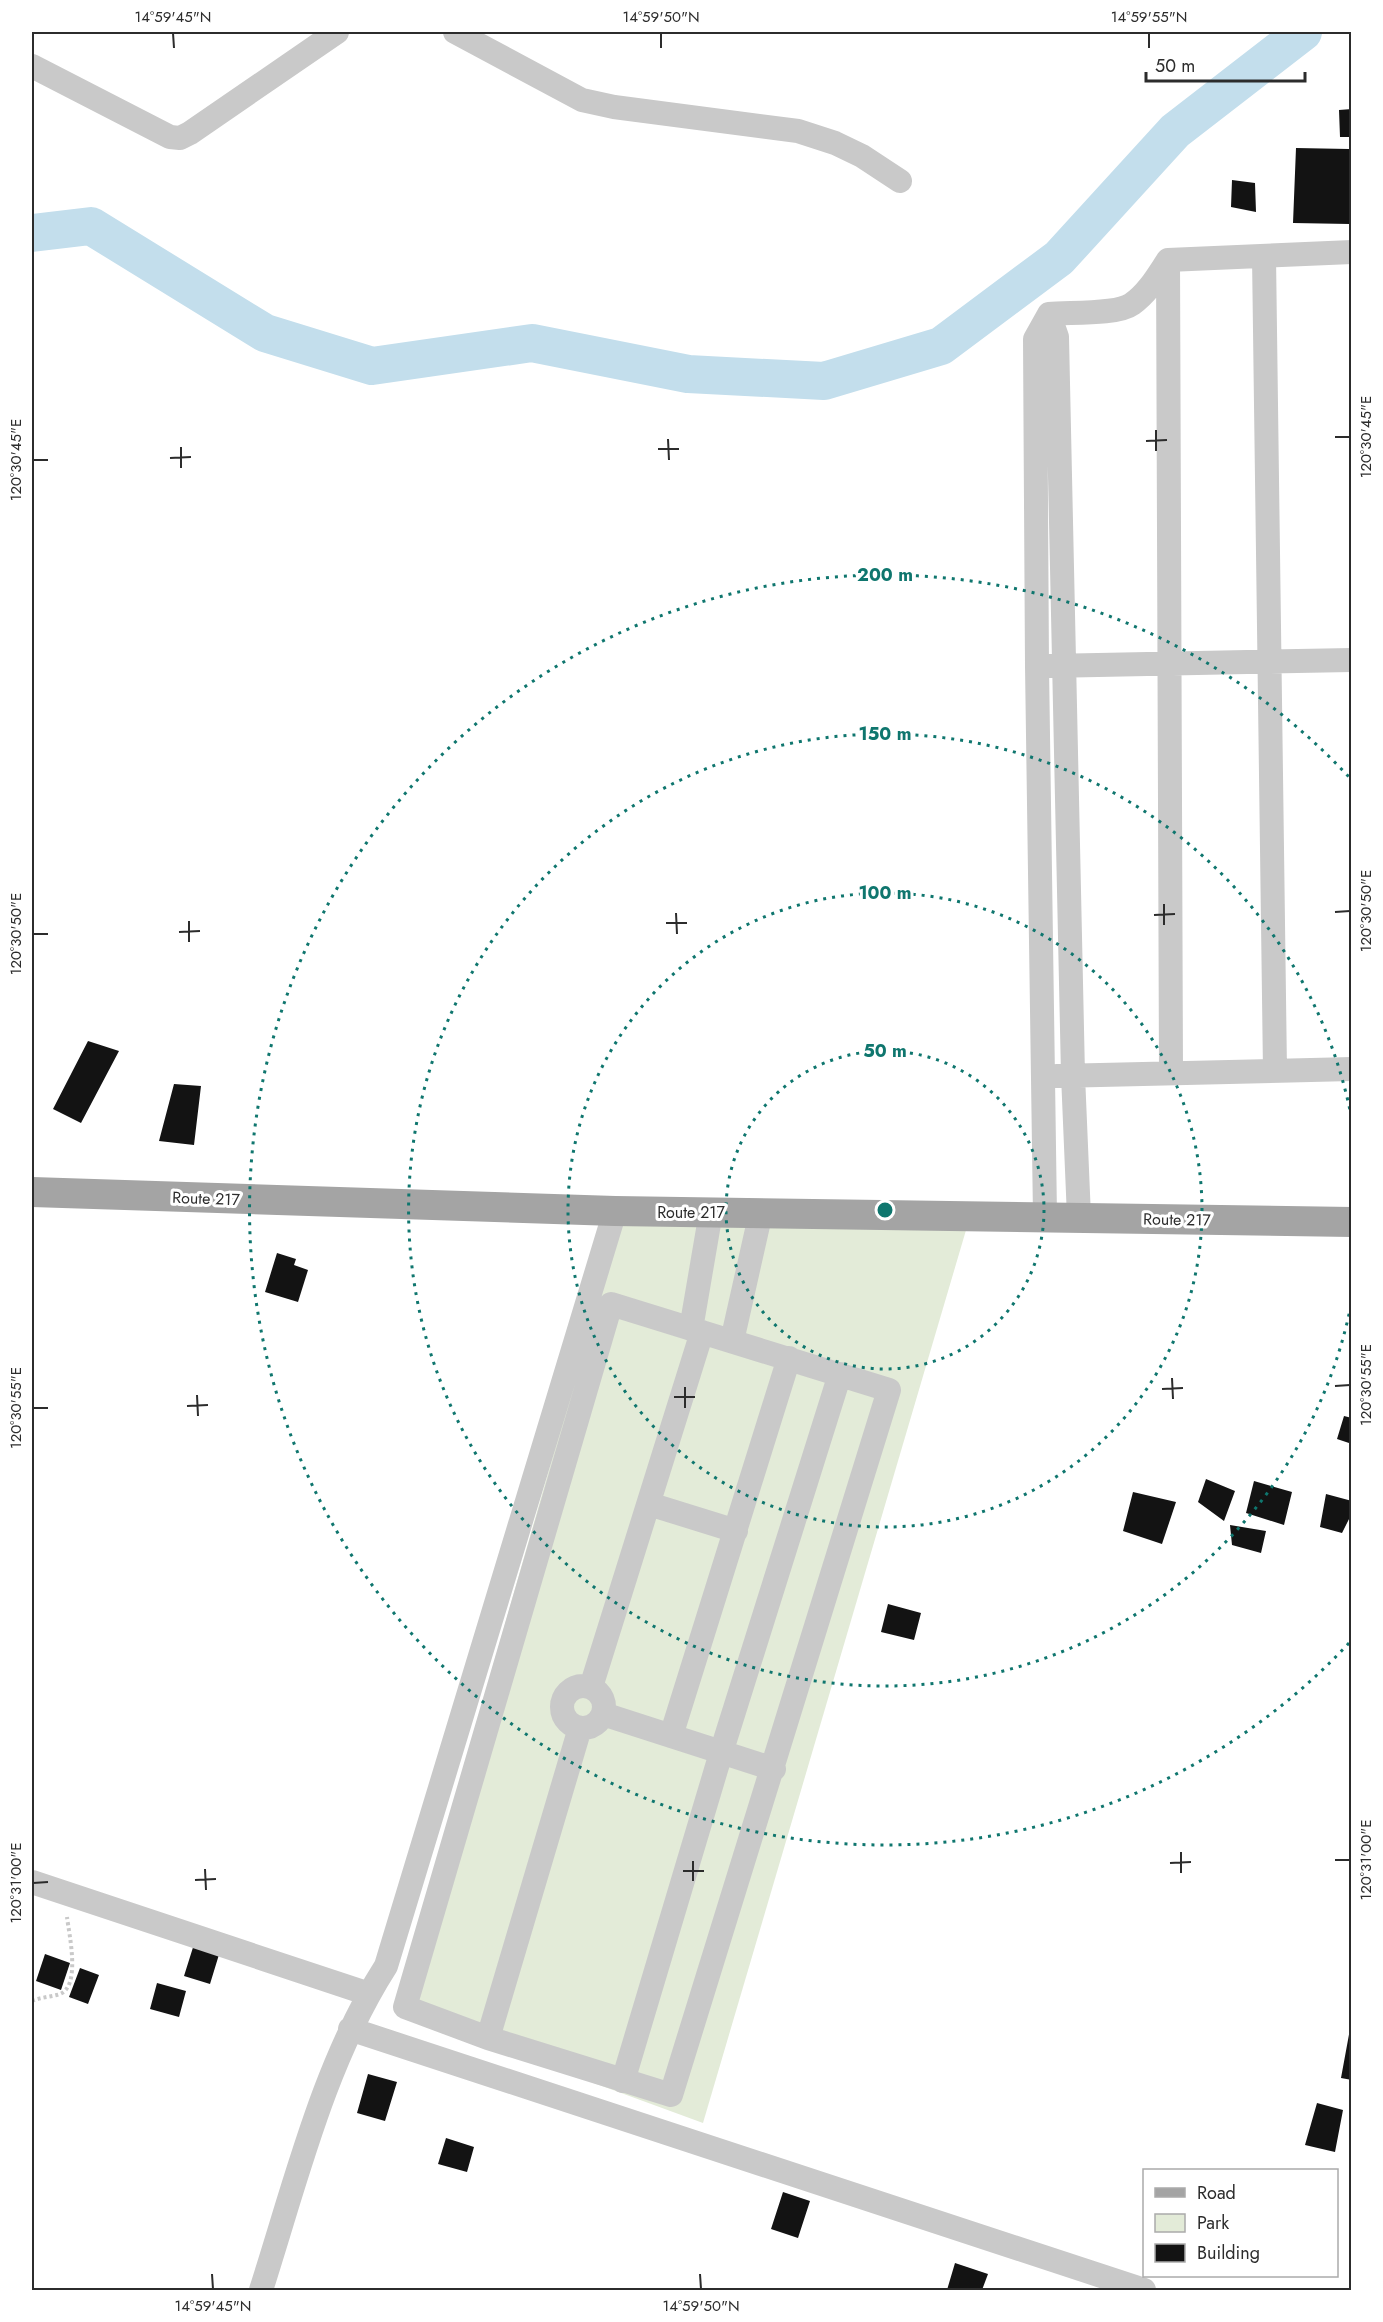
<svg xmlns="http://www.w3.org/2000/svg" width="1383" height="2322" viewBox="0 0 1383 2322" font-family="Jost,sans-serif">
<rect width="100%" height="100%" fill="#fff"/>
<path fill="#e3ebd8" d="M621,1217l348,3 -266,903 -308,-113z"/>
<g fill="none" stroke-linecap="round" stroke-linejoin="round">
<path stroke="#c3deec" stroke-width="38" d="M32,233l59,-7 174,107 107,33 160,-23 156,31 136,7 117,-35 118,-88 116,-127 128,-99"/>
</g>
<path fill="#131313" d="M1352,109v28h-12l-1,-27z
M1296,148l53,1 1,75 -57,-1z
M1232,180l23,3 1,29 -25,-5z
M88,1041l31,10 -38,72 -28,-14z
M174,1084l27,2 -7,59 -35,-4z
M277,1253l19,6 -2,6 14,5 -10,32 -33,-10z
M1344,1416l8,2v26l-15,-5z
M1206,1479l29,12 -11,30 -26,-19z
M1254,1481l38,11 -8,33 -38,-12z
M1133,1492l43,10 -14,42 -39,-13z
M1326,1494l26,7v12l-10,20 -22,-6z
M1230,1525l36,6 -5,22 -29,-8z
M888,1604l33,9 -7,27 -33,-8z
M195,1941l26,7 -11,36 -26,-8z
M45,1954l25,9 -9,27 -25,-9z
M80,1968l19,7 -11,29 -19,-7z
M157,1983l29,8 -7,26 -29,-8z
M1350,2029h2v51l-11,-2z
M368,2074l29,8 -12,39 -28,-8z
M1317,2103l26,7 -8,42 -30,-7z
M446,2138l28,9 -7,25 -29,-8z
M783,2192l27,9 -12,37 -27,-9z
M955,2263l33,11 -6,16h-35z"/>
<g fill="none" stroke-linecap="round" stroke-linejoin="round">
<path stroke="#c9c9c9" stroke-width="4" stroke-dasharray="3 3" stroke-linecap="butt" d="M32,2001c9,-4 19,-4 28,-7 21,-8 9,-60 7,-77"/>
<path stroke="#c9c9c9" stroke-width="24" d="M455,32l127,68 32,7 184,24 37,12 27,13 38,25
M32,66l138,71 10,1 10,-5 147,-101
M1264,256l11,815
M1049,314l8,23 16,738 6,142
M1049,314c20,-2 68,1 83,-10 16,-11 26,-29 36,-44
M1048,666l304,-6
M1171,1073l-3,-813 184,-8
M1057,1076l295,-7
M1045,1216l-8,-550 -2,-327 14,-25
M611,1304l278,86 -218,705 -183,-57 -83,-31z
M691,1329l20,-117
M732,1341l29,-129
M649,1504l87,27
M562 1707a21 21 0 1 1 42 0a21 21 0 1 1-42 0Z
M591,1687l111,-355
M603,1714l171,55
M671,1736l118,-378
M32,1882l337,112
M350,2029l794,261
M488,2038l92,-310
M623,2081l98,-328 119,-379
M261,2290c35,-109 63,-227 125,-324l229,-755"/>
<path stroke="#a4a4a4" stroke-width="30" d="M32,1192l583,19 737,11"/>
</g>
<path fill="none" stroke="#2c2c2c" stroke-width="2" d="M173,33l1,15M661,33v15M1149,33v15M1156,430v21M1335,437h15M668,439l1,21M1146,441l21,-1M181,447v21M658,449h21M170,458l21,-1M33,460h15M1164,904v21M1335,912l15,-1M676,913l1,21M1154,915l21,-1M189,921v21M666,923h21M179,932l21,-1M33,934h15M1172,1378l1,21M1335,1386l15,-1M685,1387v21M1162,1389l21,-1M197,1395l1,21M674,1397h21M187,1406l21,-1M33,1408h15M1181,1852v21M1335,1860h15M693,1861v20M1170,1863l21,-1M205,1869l1,21M683,1871h21M195,1880l21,-1M33,1883l15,-1M212,2274l1,15M700,2274l1,15"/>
<g fill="none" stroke="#0f766e" stroke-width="3" stroke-dasharray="3 6">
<circle cx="885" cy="1210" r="159"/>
<circle cx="885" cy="1210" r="317"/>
<path d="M1351 1305A476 476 0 1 1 1351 1115"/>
<path d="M1349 1643A635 635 0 1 1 1349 777"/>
</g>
<g text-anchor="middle" stroke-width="6" stroke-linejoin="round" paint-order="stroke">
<g font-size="16" fill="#2c2c2c" stroke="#fff">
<text transform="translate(206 1198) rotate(2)" y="6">Route 217</text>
<text x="691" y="1218">Route 217</text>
<text transform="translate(1177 1219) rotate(1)" y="6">Route 217</text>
</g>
</g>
<circle cx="885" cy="1210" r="9" fill="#0f766e" stroke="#fff" stroke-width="3"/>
<g font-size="18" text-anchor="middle" font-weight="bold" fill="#0f766e" stroke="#fff" stroke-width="6" stroke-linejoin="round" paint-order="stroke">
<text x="885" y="581">200 m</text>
<text x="885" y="740">150 m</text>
<text x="885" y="899">100 m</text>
<text x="885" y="1057">50 m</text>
</g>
<rect width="1383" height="2322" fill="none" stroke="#ffffff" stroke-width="66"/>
<rect x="1143" y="2169" width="195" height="108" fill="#ffffff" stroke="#ababab" stroke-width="1.5"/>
<rect x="1155" y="2188" width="30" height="9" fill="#a4a4a4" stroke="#ababab" stroke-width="1.5"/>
<text x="1197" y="2199" font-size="18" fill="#2c2c2c">Road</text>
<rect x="1155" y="2214" width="30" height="18" fill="#e3ebd8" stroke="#ababab" stroke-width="1.5"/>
<text x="1197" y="2229" font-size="18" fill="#2c2c2c">Park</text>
<rect x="1155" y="2244" width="30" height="18" fill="#131313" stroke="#ababab" stroke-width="1.5"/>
<text x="1197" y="2259" font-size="18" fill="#2c2c2c">Building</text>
<path d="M1146 72v9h159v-9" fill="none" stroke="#2c2c2c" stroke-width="3"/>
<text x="1155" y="72" font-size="18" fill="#2c2c2c" stroke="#ffffff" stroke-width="4.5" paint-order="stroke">50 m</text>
<rect x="33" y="33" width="1317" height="2256" fill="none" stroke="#2c2c2c" stroke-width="2"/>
<g font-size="15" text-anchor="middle" fill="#2c2c2c">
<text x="173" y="22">14°59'45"N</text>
<text x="661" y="22">14°59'50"N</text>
<text x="1149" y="22">14°59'55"N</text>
<text transform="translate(1366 437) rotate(-90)" y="5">120°30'45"E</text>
<text transform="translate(16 460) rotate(-90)" y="5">120°30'45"E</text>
<text transform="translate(1366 911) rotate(-90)" y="5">120°30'50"E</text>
<text transform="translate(16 934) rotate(-90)" y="5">120°30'50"E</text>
<text transform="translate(1366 1385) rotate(-90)" y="5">120°30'55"E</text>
<text transform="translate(16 1408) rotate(-90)" y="5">120°30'55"E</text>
<text transform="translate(1366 1860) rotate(-90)" y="5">120°31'00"E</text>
<text transform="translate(16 1883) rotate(-90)" y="5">120°31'00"E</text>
<text x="213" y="2311">14°59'45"N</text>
<text x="701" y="2311">14°59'50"N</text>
</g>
</svg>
